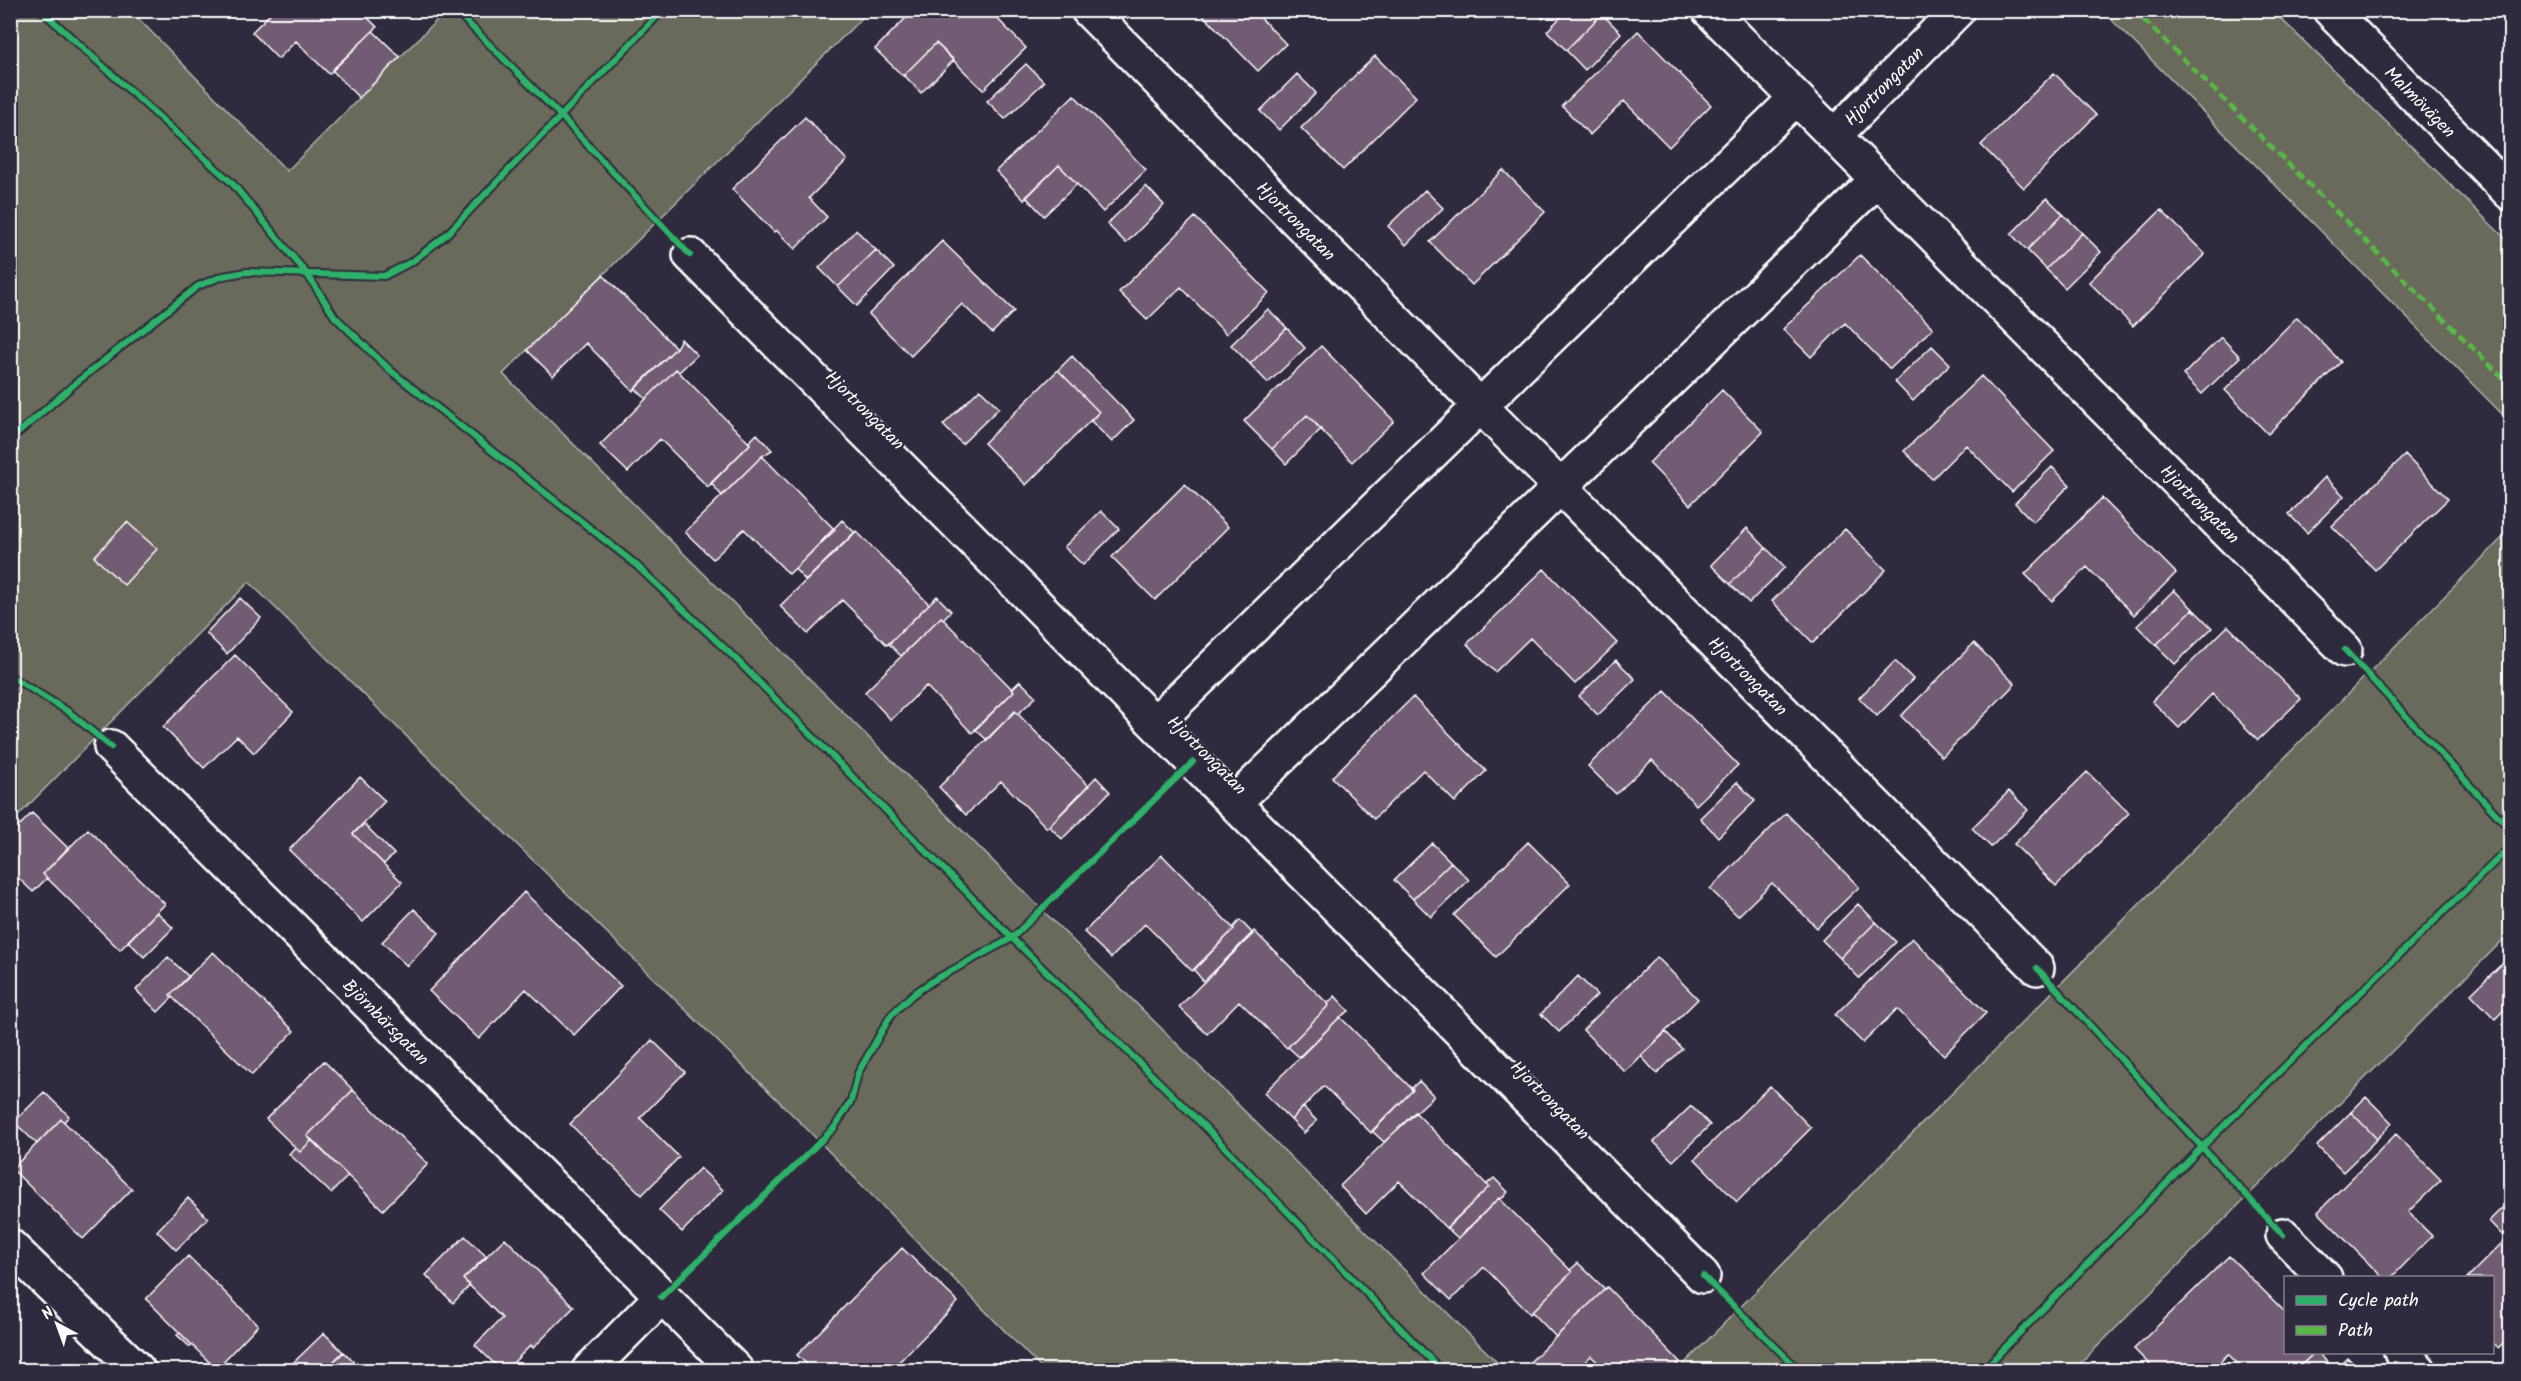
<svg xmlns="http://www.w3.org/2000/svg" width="2521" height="1381" viewBox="0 0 2521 1381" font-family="Kalam,sans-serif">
<rect width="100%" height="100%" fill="#2f2a3d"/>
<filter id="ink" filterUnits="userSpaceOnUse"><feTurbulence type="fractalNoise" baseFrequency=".0167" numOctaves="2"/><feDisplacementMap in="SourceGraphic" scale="12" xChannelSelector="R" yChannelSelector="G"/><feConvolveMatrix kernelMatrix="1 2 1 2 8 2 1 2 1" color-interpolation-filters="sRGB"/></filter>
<g filter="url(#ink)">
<path fill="#696b5c" stroke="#b4b5ae" stroke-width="1.5" d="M11,11h120l156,160 159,-160h423l-366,363 1002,996h-462l-242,-247 -552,-541 -238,241z
M2103,11h170l237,232v179z
M2510,530v403l-436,437h-396z"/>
<path fill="#725c73" stroke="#fff" stroke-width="1.5" d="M360,10l17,17 -48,47 -33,-33 -18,18 -26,-27 22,-22z
M914,10h75l37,38 -43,42 -47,-47 -33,33 -28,-27z
M1198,10h61l-3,3 30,31 -28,27z
M1534,10h18l-9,9z
M1568,10h31l3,4 -36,36 -19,-19z
M1602,14l19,19 -36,37 -19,-20z
M373,31l27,26 -41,41 -27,-28z
M1638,31l73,74 -42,42 -45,-46 -34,34 -28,-29z
M936,43l18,17 -33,33 -17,-18z
M1375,56l41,41 -73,73 -42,-42z
M1026,64l18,18 -39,37 -18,-18z
M2054,73l42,42 -72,73 -43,-43z
M1297,74l19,19 -37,37 -19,-19z
M1074,95l72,75 -43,42 -44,-47 -35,35 -28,-29z
M805,117l42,43 -38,38 18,19 -32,32 -19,-19 -2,2 -42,-43z
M1059,165l18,19 -33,32 -18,-19z
M1503,170l42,42 -73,73 -42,-43z
M1146,186l18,19 -38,38 -19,-19z
M1425,190l18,18 -37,37 -18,-19z
M2047,198l16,16 -36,36 -16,-16z
M2161,210l44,44 -72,72 -44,-44z
M2063,214l19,19 -36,36 -19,-19z
M1195,217l74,76 -43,41 -45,-47 -34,33 -28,-28z
M856,230l20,20 -38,37 -19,-19z
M2082,233l19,19 -36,36 -19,-19z
M942,241l72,70 -22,22 -30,-29 -51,52 -42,-42z
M876,250l18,18 -37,38 -19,-19z
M1860,255l73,73 -43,41 -45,-46 -34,34 -28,-28z
M603,275l73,73 -43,43 -47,-48 -33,33 -26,-26z
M1268,309l19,19 -37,36 -19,-19z
M2297,317l44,45 -73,72 -43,-44z
M1287,328l18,20 -37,35 -18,-19z
M2221,337l19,20 -38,37 -19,-19z
M681,339l16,16 -18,17 -3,-3 -30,30 -11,-11 41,-40z
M1321,346l73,75 -42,41 -45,-47 -35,34 -28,-28z
M1932,346l18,18 -37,37 -18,-19z
M1072,356l62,64 -22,22 -21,-21 8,-9 -41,-42z
M676,369l74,75 -42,43 -48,-48 -32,33 -28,-27z
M1058,370l41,42 -73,73 -42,-42z
M1981,376l73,75 -42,41 -46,-47 -34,34 -28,-28z
M980,389l19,19 -37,36 -19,-19z
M1722,390l41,42 -73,73 -41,-42z
M1307,415l14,14 -35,35 -14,-15z
M757,434l15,16 -10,6 -40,40 -11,-13 39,-39 -1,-2z
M2405,455l43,44 -73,71 -43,-44z
M762,456l73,74 -46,44 -45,-45 -31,30 -28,-27z
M2052,467l18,18 -37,37 -18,-19z
M2325,477l19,19 -37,37 -18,-19z
M1185,484l43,43 -73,73 -43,-43z
M2102,498l74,75 -42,42 -47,-48 -35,34 -27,-27z
M1101,511l18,18 -36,36 -19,-18z
M842,520l13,13 -49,48 -11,-12z
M127,522l30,27 -33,36 -30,-28z
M1747,528l19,20 -36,36 -19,-19z
M1845,529l41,41 -73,73 -41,-42z
M856,531l73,73 -42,41 -45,-45 -34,34 -28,-28z
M1766,548l19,19 -36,36 -19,-19z
M1544,569l73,74 -42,41 -45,-46 -35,34 -28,-28z
M2174,590l19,19 -37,36 -19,-19z
M937,596l14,15 -8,8 -2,-2 -40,39 -12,-12z
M240,598l21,20 -34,36 -21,-21z
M2193,609l19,19 -37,36 -19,-19z
M941,617l73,74 -42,42 -46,-47 -35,34 -26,-28z
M2228,626l73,73 -43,41 -46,-46 -33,34 -27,-27z
M1974,643l41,41 -73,73 -41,-41z
M235,655l58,57 -39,41 -17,-17 -33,32 -41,-41z
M1616,660l19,19 -37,36 -19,-19z
M1895,661l18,18 -36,37 -18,-18z
M1020,681l16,16 -18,17 -3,-3 -28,29 -12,-11 39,-38 -2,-2z
M1665,691l73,74 -42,40 -44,-45 -36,34 -28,-28z
M1413,697l73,74 -31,31 -32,-32 -49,49 -42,-42z
M1015,711l74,75 -42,42 -46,-47 -35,34 -27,-28z
M2087,772l42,41 -73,73 -42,-42z
M360,777l25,24 -32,33 49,48 -39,40 -74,-72z
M1096,777l14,15 -48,47 -13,-13z
M1737,782l18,19 -37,36 -18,-19z
M2009,791l19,19 -37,37 -19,-19z
M32,813l36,35 -25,26 4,4 -14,14 -23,-22v-35z
M1786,813l73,74 -42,41 -45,-45 -34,33 -28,-27z
M364,824l30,30 -10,10 -31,-30z
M88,829l77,75 -45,46 -77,-76z
M1528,842l42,42 -74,73 -42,-42z
M1432,843l19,19 -38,37 -19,-19z
M1162,855l72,74 -42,42 -47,-47 -34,34 -27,-26z
M1451,862l18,18 -38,37 -18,-18z
M524,892l97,94 -47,49 -48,-46 -47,50 -50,-48z
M1858,904l18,18 -36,36 -18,-18z
M414,909l25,24 -32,33 -25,-24z
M157,912l16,16 -29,29 -16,-16z
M1240,920l13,14 -49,48 -10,-12 40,-41 -1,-1z
M1876,922l20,20 -37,36 -19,-20z
M1254,931l75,74 -42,43 -48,-47 -32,33 -28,-27z
M1912,938l74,75 -42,42 -47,-46 -34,34 -28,-28z
M213,952l81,79 -42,44 -82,-80z
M168,957l21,20 -19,18 2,3 -14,14 -22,-22z
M1657,957l41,42 -73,73 -42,-42z
M2507,959l3,4v41l-15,15 -24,-25z
M1578,976l19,19 -38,37 -18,-18z
M1335,996l14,15 -9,6 -41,40 -11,-10 41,-42 -2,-1z
M1340,1017l73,73 -42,43 -47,-47 -33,34 -27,-27z
M1666,1032l16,17 -25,25 -16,-18z
M652,1040l33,32 -45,46 39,39 -37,38 -72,-71z
M324,1061l29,29 -46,46 5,4 -12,12 -34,-33z
M1419,1081l15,15 -50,46 -12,-11 41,-41 -2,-1z
M1770,1086l41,42 -74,74 -42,-43z
M353,1090l75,74 -45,46 -76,-74z
M44,1092l25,24 -5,6 -3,-3 -24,25 -23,-22z
M2366,1097l26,26 -15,16 -26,-27z
M1691,1106l19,19 -37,36 -19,-19z
M1303,1107l14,14 -13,12 -13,-13z
M1415,1112l74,75 -43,41 -47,-47 -33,33 -26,-28z
M2351,1112l26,27 -34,33 -26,-26z
M61,1119l71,70 -49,50 -71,-70z
M2396,1134l45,46 -33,32 24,24 -41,42h-8l-65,-66z
M312,1140l36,36 -17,17 -42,-39 6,-7 5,5z
M700,1168l23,22 -41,42 -23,-22z
M1494,1178l14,14 -7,7 -2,-1 -41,40 -11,-10 42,-41 -2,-3z
M188,1198l20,20 -32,32 -19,-19z
M1499,1198l73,74 -42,42 -46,-47 -33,33 -27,-27z
M2510,1200v35l-4,4 -17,-18z
M2510,1235v101l-12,12 -6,-5v-65h-25z
M465,1236l22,21 -24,22 7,6 -17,18 -27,-28z
M505,1238l69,69 -41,41 -2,-3 -25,25h-5l-26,-25 27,-27 -39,-39z
M902,1248l56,54 -67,68h-78l-16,-15z
M188,1256l70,69 -42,44 -70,-70z
M2229,1256l57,57v39h29l-19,18h-52l-16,-16 -16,16h-57l-21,-21z
M1578,1263l27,26 -49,48 -24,-25 40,-40 -2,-2z
M1607,1287l73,75 -9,8h-65l-15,-14 -15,14h-37l-9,-8z
M180,1333l12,12 -2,2 -13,-12z
M324,1333l19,19 -18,18h-26l-7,-6z
M344,1352l13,13 -5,5h-27z
M2315,1352h2l18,18h-39z
M2348,1358l12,12h-24z"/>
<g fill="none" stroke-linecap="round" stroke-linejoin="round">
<defs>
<path id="minor" d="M1088,10l949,958
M1709,10l636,640
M1834,136l124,-126
M690,255l1013,1021
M1155,723l641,-625
M111,747l625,623
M1234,803l643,-623
M2283,1235l42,43
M10,1246l128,124
M2401,1352l18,18
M589,1370l72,-73"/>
<path id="secondary" d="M2330,10l180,183"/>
</defs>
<use href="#minor" stroke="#fff" stroke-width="38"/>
<use href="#secondary" stroke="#fff" stroke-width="38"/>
<use href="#minor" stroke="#2f2a3d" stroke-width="33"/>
<use href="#secondary" stroke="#2f2a3d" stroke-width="33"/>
<path stroke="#58b947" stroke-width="4.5" stroke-dasharray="9 4.5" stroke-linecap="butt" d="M2134,10l376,375"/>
<defs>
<path id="cycleway" d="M41,10l191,173 75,91 28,43 56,54 243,192 103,97 275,278 196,192 233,240
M455,10l105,105 130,140
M10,440l67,-58 121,-96 25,-10 23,-4 138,4 29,-15 33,-26 217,-225
M2345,650l165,179
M10,676l59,36 42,35
M2037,968l246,267
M1703,1276l96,94
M661,1297l173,-169 17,-27 7,-28 33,-58 21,-20 22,-15 78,-42 181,-176
M1983,1370l218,-222 309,-301"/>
</defs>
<use href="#cycleway" stroke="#2f2a3d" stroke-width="10"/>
<use href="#cycleway" stroke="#2db169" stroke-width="6"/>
</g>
</g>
<g text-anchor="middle" stroke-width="4.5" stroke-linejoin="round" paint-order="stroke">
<g font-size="18" fill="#fff" stroke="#2f2a3d">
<text transform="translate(1884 86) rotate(-45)" y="6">Hjortrongatan</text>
<text transform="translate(2420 102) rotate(45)" y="6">Malmövägen</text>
<text transform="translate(1296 221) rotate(45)" y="6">Hjortrongatan</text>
<text transform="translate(865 410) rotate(45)" y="6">Hjortrongatan</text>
<text transform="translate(2200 504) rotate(45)" y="6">Hjortrongatan</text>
<text transform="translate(1748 676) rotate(45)" y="6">Hjortrongatan</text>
<text transform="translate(1207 755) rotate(45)" y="6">Hjortrongatan</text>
<text transform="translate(386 1022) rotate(45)" y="6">Björnbärsgatan</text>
<text transform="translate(1550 1100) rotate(45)" y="6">Hjortrongatan</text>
</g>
</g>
<rect width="2521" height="1381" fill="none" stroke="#2f2a3d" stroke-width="36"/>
<rect x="18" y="18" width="2485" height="1345" fill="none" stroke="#fff" stroke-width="2" filter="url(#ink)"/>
<rect x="2284" y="1276" width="210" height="78" fill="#2f2a3d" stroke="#827f8b" stroke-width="1.5"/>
<rect x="2296" y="1296" width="30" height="9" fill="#2db169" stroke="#827f8b" stroke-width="1.5"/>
<text x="2338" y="1306" font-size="18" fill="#ffffff">Cycle path</text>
<rect x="2296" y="1326" width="30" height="9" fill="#58b947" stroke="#827f8b" stroke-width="1.5"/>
<text x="2338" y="1336" font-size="18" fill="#ffffff">Path</text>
<g transform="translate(57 1324) rotate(319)" stroke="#2f2a3d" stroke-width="4.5" paint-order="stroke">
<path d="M0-4.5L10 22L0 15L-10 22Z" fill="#ffffff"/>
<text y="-9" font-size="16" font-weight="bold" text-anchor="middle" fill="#ffffff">N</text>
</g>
</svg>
